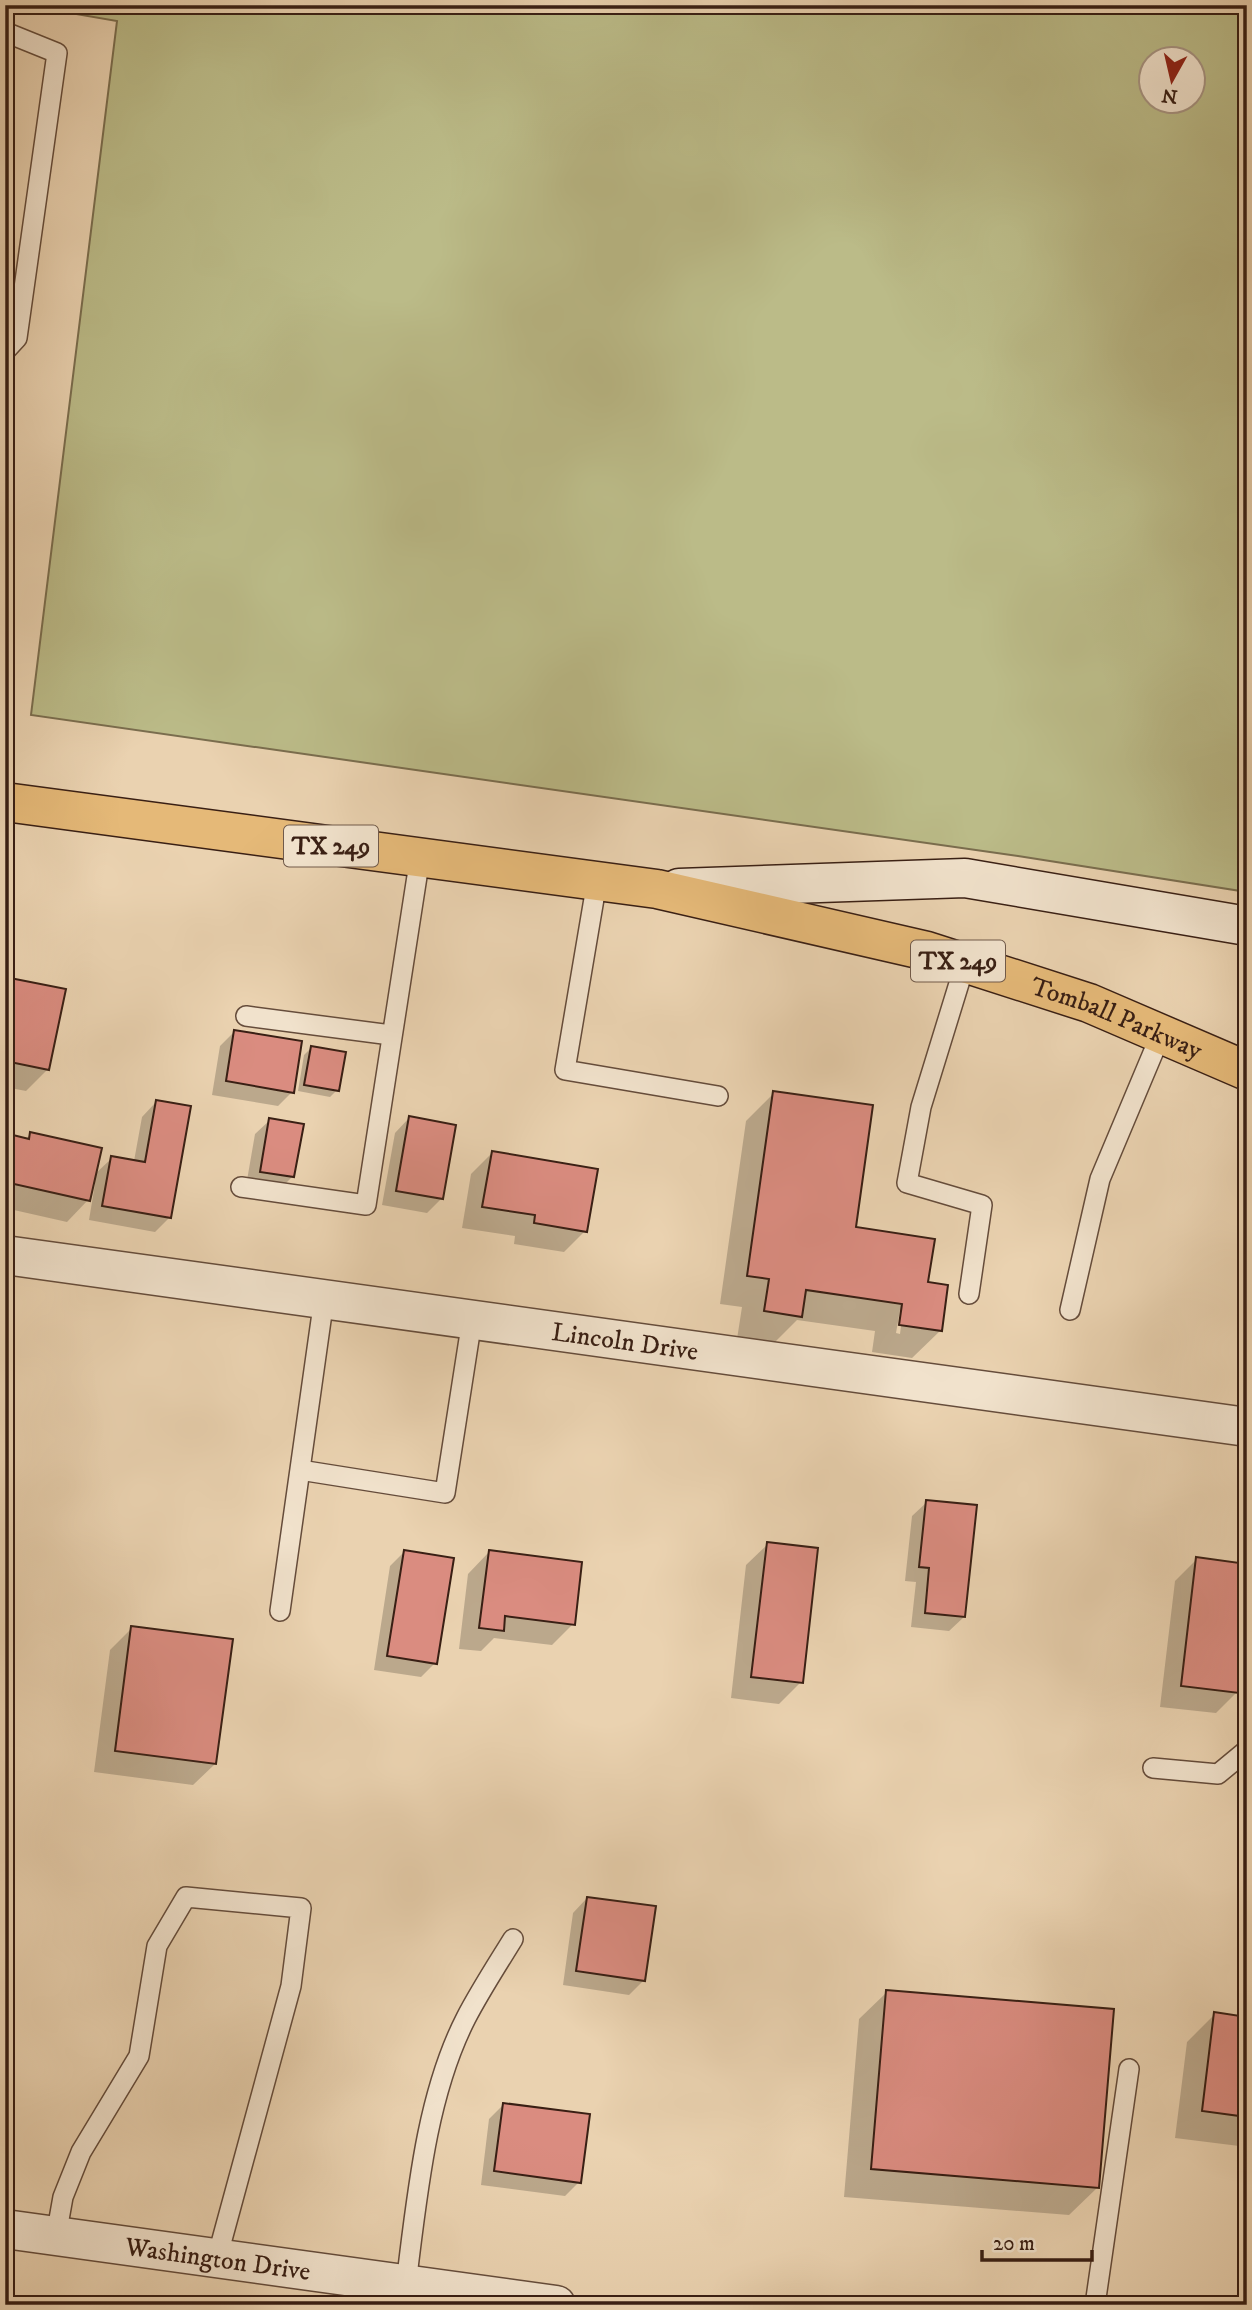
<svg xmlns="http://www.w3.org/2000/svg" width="1252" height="2310" viewBox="0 0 1252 2310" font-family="'IM FELL DW Pica',serif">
<rect width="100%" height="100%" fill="#ead2b0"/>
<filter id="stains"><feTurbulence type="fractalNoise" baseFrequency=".00286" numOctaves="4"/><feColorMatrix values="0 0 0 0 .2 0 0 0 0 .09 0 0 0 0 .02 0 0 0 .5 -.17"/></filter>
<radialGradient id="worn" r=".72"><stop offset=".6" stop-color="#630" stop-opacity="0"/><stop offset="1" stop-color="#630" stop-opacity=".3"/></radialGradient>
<path fill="#bb8" stroke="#7a6d4e" stroke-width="2" fill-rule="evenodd" d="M24,5h1223v887l-229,-36 -987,-141 86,-694zM1150,60h42v42h-42z"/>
<path fill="#0003" fill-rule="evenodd" d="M5,979l43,90 -22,22 -21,-4z
M235,1031l57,61 -14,14 -66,-11 8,-49z
M311,1048l26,42 -7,7 -32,-6 6,-36z
M774,1093l80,135 72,56 14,47 -28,27 -40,-6 3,-21 -78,-11 -24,24 -36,-5 5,-32 -22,-3 26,-183zM900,1310h3l-3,24 -4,-1z
M156,1102l14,115 -15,15 -66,-12 6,-36h-3l-4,16 -21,22 -62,-14v-73l20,5 6,-6 63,41 18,-17 22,3 8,-44z
M409,1118l33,80 -15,15 -45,-8 13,-72z
M270,1120l23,56 -15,15 -32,-5 9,-52z
M492,1153l93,78 -21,21 -50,-8 1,-8 -53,-8 9,-54z
M927,1502l37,115 -15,14 -38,-4 5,-45 -11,-1 7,-65z
M768,1544l33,138 -22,22 -48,-6 15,-133z
M405,1551l30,112 -14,14 -47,-7 16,-104z
M489,1552l84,72 -21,21 -58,-7 -13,13 -22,-2 9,-75z
M1197,1559l40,133 -21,21 -56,-6 15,-126z
M132,1628l83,136 -22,21 -99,-13 16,-122z
M587,1898l57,82 -15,15 -66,-10 10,-72z
M887,1992l210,196 -28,27 -225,-18 15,-178z
M1215,2014l32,4v129l-72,-9 12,-96z
M503,2105l76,77 -14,14 -84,-11 8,-66z"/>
<path fill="#da8c80" stroke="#391f14" stroke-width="2" d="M5,977l61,12 -17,81 -44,-9z
M234,1030l68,11 -8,52 -68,-12z
M311,1046l35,6 -7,39 -35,-6z
M773,1091l100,14 -17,122 79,12 -7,43 20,3 -6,46 -43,-6 3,-21 -96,-14 -4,27 -38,-6 5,-32 -22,-3z
M156,1100l35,6 -20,112 -69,-12 9,-50 34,6z
M409,1116l47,9 -13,74 -47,-8z
M269,1118l35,6 -10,53 -34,-5z
M30,1132l72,16 -12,53 -85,-19v-49l24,6z
M492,1151l106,18 -11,63 -53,-9 1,-8 -53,-8z
M926,1500l51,5 -12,112 -40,-4 4,-45 -10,-1z
M767,1542l51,6 -15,135 -52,-6z
M404,1550l50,8 -17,106 -50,-8z
M489,1550l93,12 -7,63 -70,-9 -1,15 -25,-3z
M1196,1557l51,7v64l-8,65 -58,-7z
M131,1626l102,13 -17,125 -101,-13z
M587,1897l69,9 -11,75 -69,-10z
M886,1990l228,19 -15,179 -228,-19z
M1214,2012l33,5v100l-45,-6z
M503,2103l87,11 -9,69 -87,-12z"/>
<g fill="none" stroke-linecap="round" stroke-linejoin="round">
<defs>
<path id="service" d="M5,32l52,21 -40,285 -12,13
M597,881l-32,189 153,26
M965,964l-44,143 -14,76 75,22 -13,89
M246,1016l145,19
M241,1187l125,18 54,-348
M1070,1310l30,-131 61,-145
M300,1470l145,23 27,-173
M280,1611l44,-312
M1153,1768l65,6 29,-24
M56,2236l7,-39 18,-45 58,-96 18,-110 29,-49 115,11 -10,78 -74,272
M406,2284c11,-87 20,-188 60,-266 14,-27 31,-53 47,-79
M1095,2305l34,-236"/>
<g id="minor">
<path id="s1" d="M5,1255l1242,172"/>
<path id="s2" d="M5,2229l551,76"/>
</g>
<path id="secondary" d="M679,888l286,-10 282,48"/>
<g id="primary">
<path id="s3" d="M5,802l652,87 270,62 162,52 158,68"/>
</g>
</defs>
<use href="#service" stroke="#654c3b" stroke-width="22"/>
<use href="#minor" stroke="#654c3b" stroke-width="41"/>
<use href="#secondary" stroke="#391f14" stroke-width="41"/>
<use href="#primary" stroke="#391f14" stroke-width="41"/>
<use href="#service" stroke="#f1e2cc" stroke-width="19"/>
<use href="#minor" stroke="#f1e2cc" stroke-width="38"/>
<use href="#secondary" stroke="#f1e2cc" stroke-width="38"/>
<use href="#primary" stroke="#e5b978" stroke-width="38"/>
</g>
<g text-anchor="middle" stroke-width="7" stroke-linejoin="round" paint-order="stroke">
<g fill="#f1e2cc" stroke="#705a4b" stroke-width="2">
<rect x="284" y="825.5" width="94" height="41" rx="5"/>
<rect x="911" y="940.5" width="94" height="41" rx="5"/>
</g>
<g font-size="24" font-weight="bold" fill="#391f14">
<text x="331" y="854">TX 249</text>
<text x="958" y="969">TX 249</text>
</g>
<g font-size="26" fill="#391f14" stroke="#f1e2cc">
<text dy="9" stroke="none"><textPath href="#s3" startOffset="1136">Tomball Parkway</textPath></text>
<text dy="9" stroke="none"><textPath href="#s1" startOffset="626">Lincoln Drive</textPath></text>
<text dy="9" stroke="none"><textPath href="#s2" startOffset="215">Washington Drive</textPath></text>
</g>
</g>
<rect width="1252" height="2310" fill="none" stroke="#ead2b0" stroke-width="28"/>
<rect x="7" y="7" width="1238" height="2296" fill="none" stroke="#391f14" stroke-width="3.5"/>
<rect x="14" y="14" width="1224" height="2282" fill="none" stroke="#391f14" stroke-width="2"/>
<g transform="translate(1172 80) rotate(188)"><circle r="33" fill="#f1e2cc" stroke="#a79482" stroke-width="2"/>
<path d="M0-5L12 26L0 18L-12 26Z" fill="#8f2418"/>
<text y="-10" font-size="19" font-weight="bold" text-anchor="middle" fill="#391f14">N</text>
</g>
<path d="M982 2250v10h110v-10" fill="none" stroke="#391f14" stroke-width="3.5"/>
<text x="993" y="2250" font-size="21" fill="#391f14" stroke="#f1e2cc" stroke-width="5" paint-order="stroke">20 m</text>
<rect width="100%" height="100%" filter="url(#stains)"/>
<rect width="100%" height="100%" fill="url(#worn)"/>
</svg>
